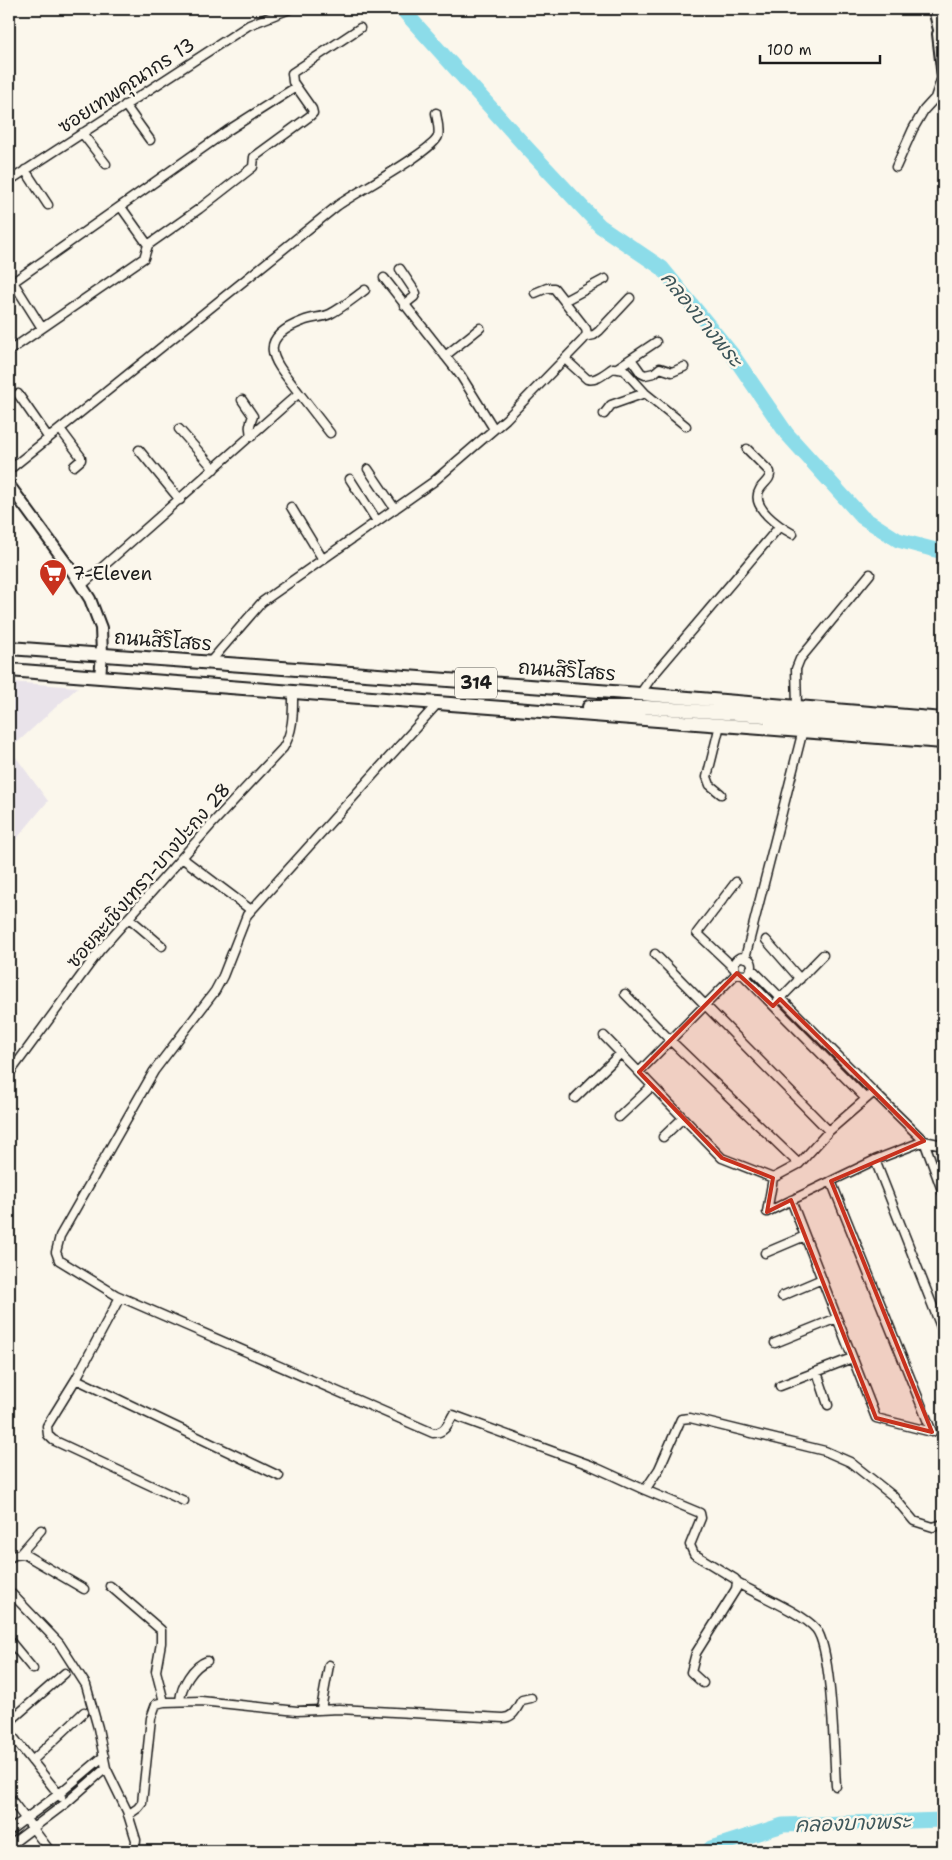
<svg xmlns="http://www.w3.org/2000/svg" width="952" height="1860" viewBox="0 0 952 1860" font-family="'Shantell Sans','Playpen Sans Thai',sans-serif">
<rect width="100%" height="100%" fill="#fbf7ec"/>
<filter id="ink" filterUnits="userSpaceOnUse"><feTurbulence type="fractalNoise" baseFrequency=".02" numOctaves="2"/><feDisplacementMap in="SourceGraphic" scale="10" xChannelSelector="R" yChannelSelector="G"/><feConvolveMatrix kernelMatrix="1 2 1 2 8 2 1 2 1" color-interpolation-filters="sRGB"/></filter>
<g filter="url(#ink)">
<path fill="#e9e3ea" d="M9,682l69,5 -68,62 38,52 -39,47z"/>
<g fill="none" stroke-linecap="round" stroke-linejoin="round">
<path stroke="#8cdce9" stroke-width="15" d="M402,9l125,139 73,78 62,42 70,86 55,80 75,83 36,23 45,12
M708,1851l3,-3 72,-23 160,-5"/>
<defs>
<path id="minor" d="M125,105l25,35
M82,133l24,31
M896,167l17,-38 11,-19 11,-12 8,-24
M25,170l23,35
M9,181l240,-156 41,-16
M121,207l27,38
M400,269l16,24 -2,4 -10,8
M384,278l77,98 33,53
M13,282l29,46
M9,285l218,-154 69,-44
M564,301l41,-22
M585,337l9,-2 5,-4 31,-33
M9,351l135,-93 4,-13 51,-36 54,-42 1,-10 56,-41 3,-3 -1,-4 -19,-27 -1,-9 68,-45
M445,356l35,-28
M565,359l22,20c9,3 18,-6 26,-11l11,2 21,23 41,33
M631,359l10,14 4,2 9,-2 6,-5 12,4 12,-5
M617,368l39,-26
M299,393l31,40
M18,394l30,43
M242,400l11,16c-3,8 -5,12 -1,20
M604,414l7,-9 34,-12
M60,429l21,28v3l-7,6
M179,429l35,40
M747,449l23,23c1,8 -6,10 -10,17 -11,18 20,38 33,45
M139,450l41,50
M368,469l27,40
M9,470l328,-264c16,-12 98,-56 101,-70 2,-6 -1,-16 -2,-23
M350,479l27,42
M291,507l31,51
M81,586l218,-193c-23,-30 -47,-53 4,-72 9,-4 19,-3 27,-7 12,-6 24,-16 35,-24
M210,662l52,-60 171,-120 73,-63 77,-79 4,-6 -1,-5 -32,-41h-7l-12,5
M640,694l11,-16 128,-151
M438,703l-191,212 -24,61 -8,15 -61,80 -94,165 -4,16 3,8 57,35 317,138c12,0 15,-9 20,-18l137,50 55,25 14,-21 22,-50 9,-1 135,33 25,11 43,34 21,25 19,6 10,-3
M797,707l-1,-38 4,-10 70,-85
M720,725l-13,52 3,8 11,9
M182,858l69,52
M129,918l33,28
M766,940l34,39
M655,954l174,177
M734 966a9 9 0 1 1 18 0a9 9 0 1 1-18 0Z
M745,958l58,-228
M734,968l-37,-35 39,-51
M751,968l123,124 -45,39 -30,33 -26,14 -6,34 108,-52 49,-19 19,4
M743,975l123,124
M625,994l45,46 129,124
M778,1001l45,-46
M604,1036l118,122 51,20
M639,1072l98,-99
M9,1074l91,-124 110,-124 73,-78c11,-17 10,-37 10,-56
M874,1092l50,49 19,52
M575,1098l46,-45
M619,1117l33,-31
M663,1137l20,-19
M875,1160l68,172
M791,1200l85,218 56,14 -101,-251
M765,1253l40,-17
M782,1296l40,-17
M120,1297l-44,82 -29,47 1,9 5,5 131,61
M775,1343l62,-25
M817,1372l11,33
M76,1379l203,97
M780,1386l72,-28
M645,1490l55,23 1,5 -11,27 4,9 41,25 2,4 -1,6 -40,64 -5,19 12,11
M20,1554l21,-24
M9,1558l6,-3 9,-1 60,35
M737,1583c18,10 67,31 79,46 16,19 18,127 20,157
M110,1586l51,44v13l-5,28 8,31
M9,1591l50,52 27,42 12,43 8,40 21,43 9,29 -1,11
M9,1640l24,29
M180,1701c1,-15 13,-35 27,-40
M321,1709l8,-44
M9,1722l56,-49
M9,1732l52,65
M32,1761l52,-49
M9,1797l41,54
M128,1815l10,-7 4,-5 9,-85 5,-14 8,-2 37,-1 96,10 42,-2 164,9c12,-1 13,-10 19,-18l9,-2
M9,1831l50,-37 45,-38
M9,1846l57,-43 40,-35"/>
<path id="major" d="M938,34l5,44
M9,485l63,86 18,28 11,29 1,26 -2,23"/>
<path id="highway" d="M935,9l8,33
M9,648l631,46 303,25
M9,670l934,72
M589,707h58l296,23"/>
</defs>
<use href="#minor" stroke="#1c1c1c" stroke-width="11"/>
<use href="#major" stroke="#1c1c1c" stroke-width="14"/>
<use href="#highway" stroke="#1c1c1c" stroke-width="16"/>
<use href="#minor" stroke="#fbf7ec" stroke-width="8"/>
<use href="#major" stroke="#fbf7ec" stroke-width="10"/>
<use href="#highway" stroke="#fbf7ec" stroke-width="12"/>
</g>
</g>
<path fill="#c8321e" fill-opacity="0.2" stroke="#c8321e" stroke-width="4" stroke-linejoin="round" d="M737,973l36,33 7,-7 144,142 -93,40 101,251 -56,-14 -85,-218 -24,12 6,-34 -51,-20 -83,-86z"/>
<defs>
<symbol id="supermarket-pin" viewBox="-11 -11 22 30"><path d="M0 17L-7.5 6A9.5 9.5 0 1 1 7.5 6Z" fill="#c8321e" stroke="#fbf7ec"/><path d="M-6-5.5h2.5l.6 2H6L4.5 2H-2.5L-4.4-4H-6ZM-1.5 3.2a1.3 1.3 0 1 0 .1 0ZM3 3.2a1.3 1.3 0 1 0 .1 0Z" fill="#fff"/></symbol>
</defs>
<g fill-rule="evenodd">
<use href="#supermarket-pin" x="37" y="557" width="32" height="43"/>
</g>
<g text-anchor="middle" stroke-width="5" stroke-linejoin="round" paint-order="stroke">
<rect fill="#fbf7ec" stroke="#5f5e5a" stroke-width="1" x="455" y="667.5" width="42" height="31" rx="4"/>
<g font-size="18" font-weight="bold" fill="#1c1c1c">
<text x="476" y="689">314</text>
</g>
<g font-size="19" fill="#1c1c1c" stroke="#fbf7ec">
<text transform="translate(126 85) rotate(-33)" y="7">ซอยเทพคุณากร 13</text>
<text transform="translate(163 640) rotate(4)" y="7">ถนนสิริโสธร</text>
<text transform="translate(567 670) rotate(4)" y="7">ถนนสิริโสธร</text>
<text transform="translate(148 875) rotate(-49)" y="7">ซอยฉะเชิงเทรา-บางปะกง 28</text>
</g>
<g font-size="19" fill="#1c1c1c" stroke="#fbf7ec" text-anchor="start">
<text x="72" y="580">7-Eleven</text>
</g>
<g font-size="20" font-style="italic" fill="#3e565a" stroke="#fbf7ec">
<text transform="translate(702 319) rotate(51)" y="7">คลองบางพระ</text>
<text transform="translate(853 1823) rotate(-2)" y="7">คลองบางพระ</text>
</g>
</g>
<rect width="952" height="1860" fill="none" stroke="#fbf7ec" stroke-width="30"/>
<rect x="15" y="15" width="922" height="1830" fill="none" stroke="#1c1c1c" stroke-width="2" filter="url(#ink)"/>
<path d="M760 55v8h120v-8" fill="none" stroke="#1c1c1c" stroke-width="2.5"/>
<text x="767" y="55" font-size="15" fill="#1c1c1c" stroke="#fbf7ec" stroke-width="4" paint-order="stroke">100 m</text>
</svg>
